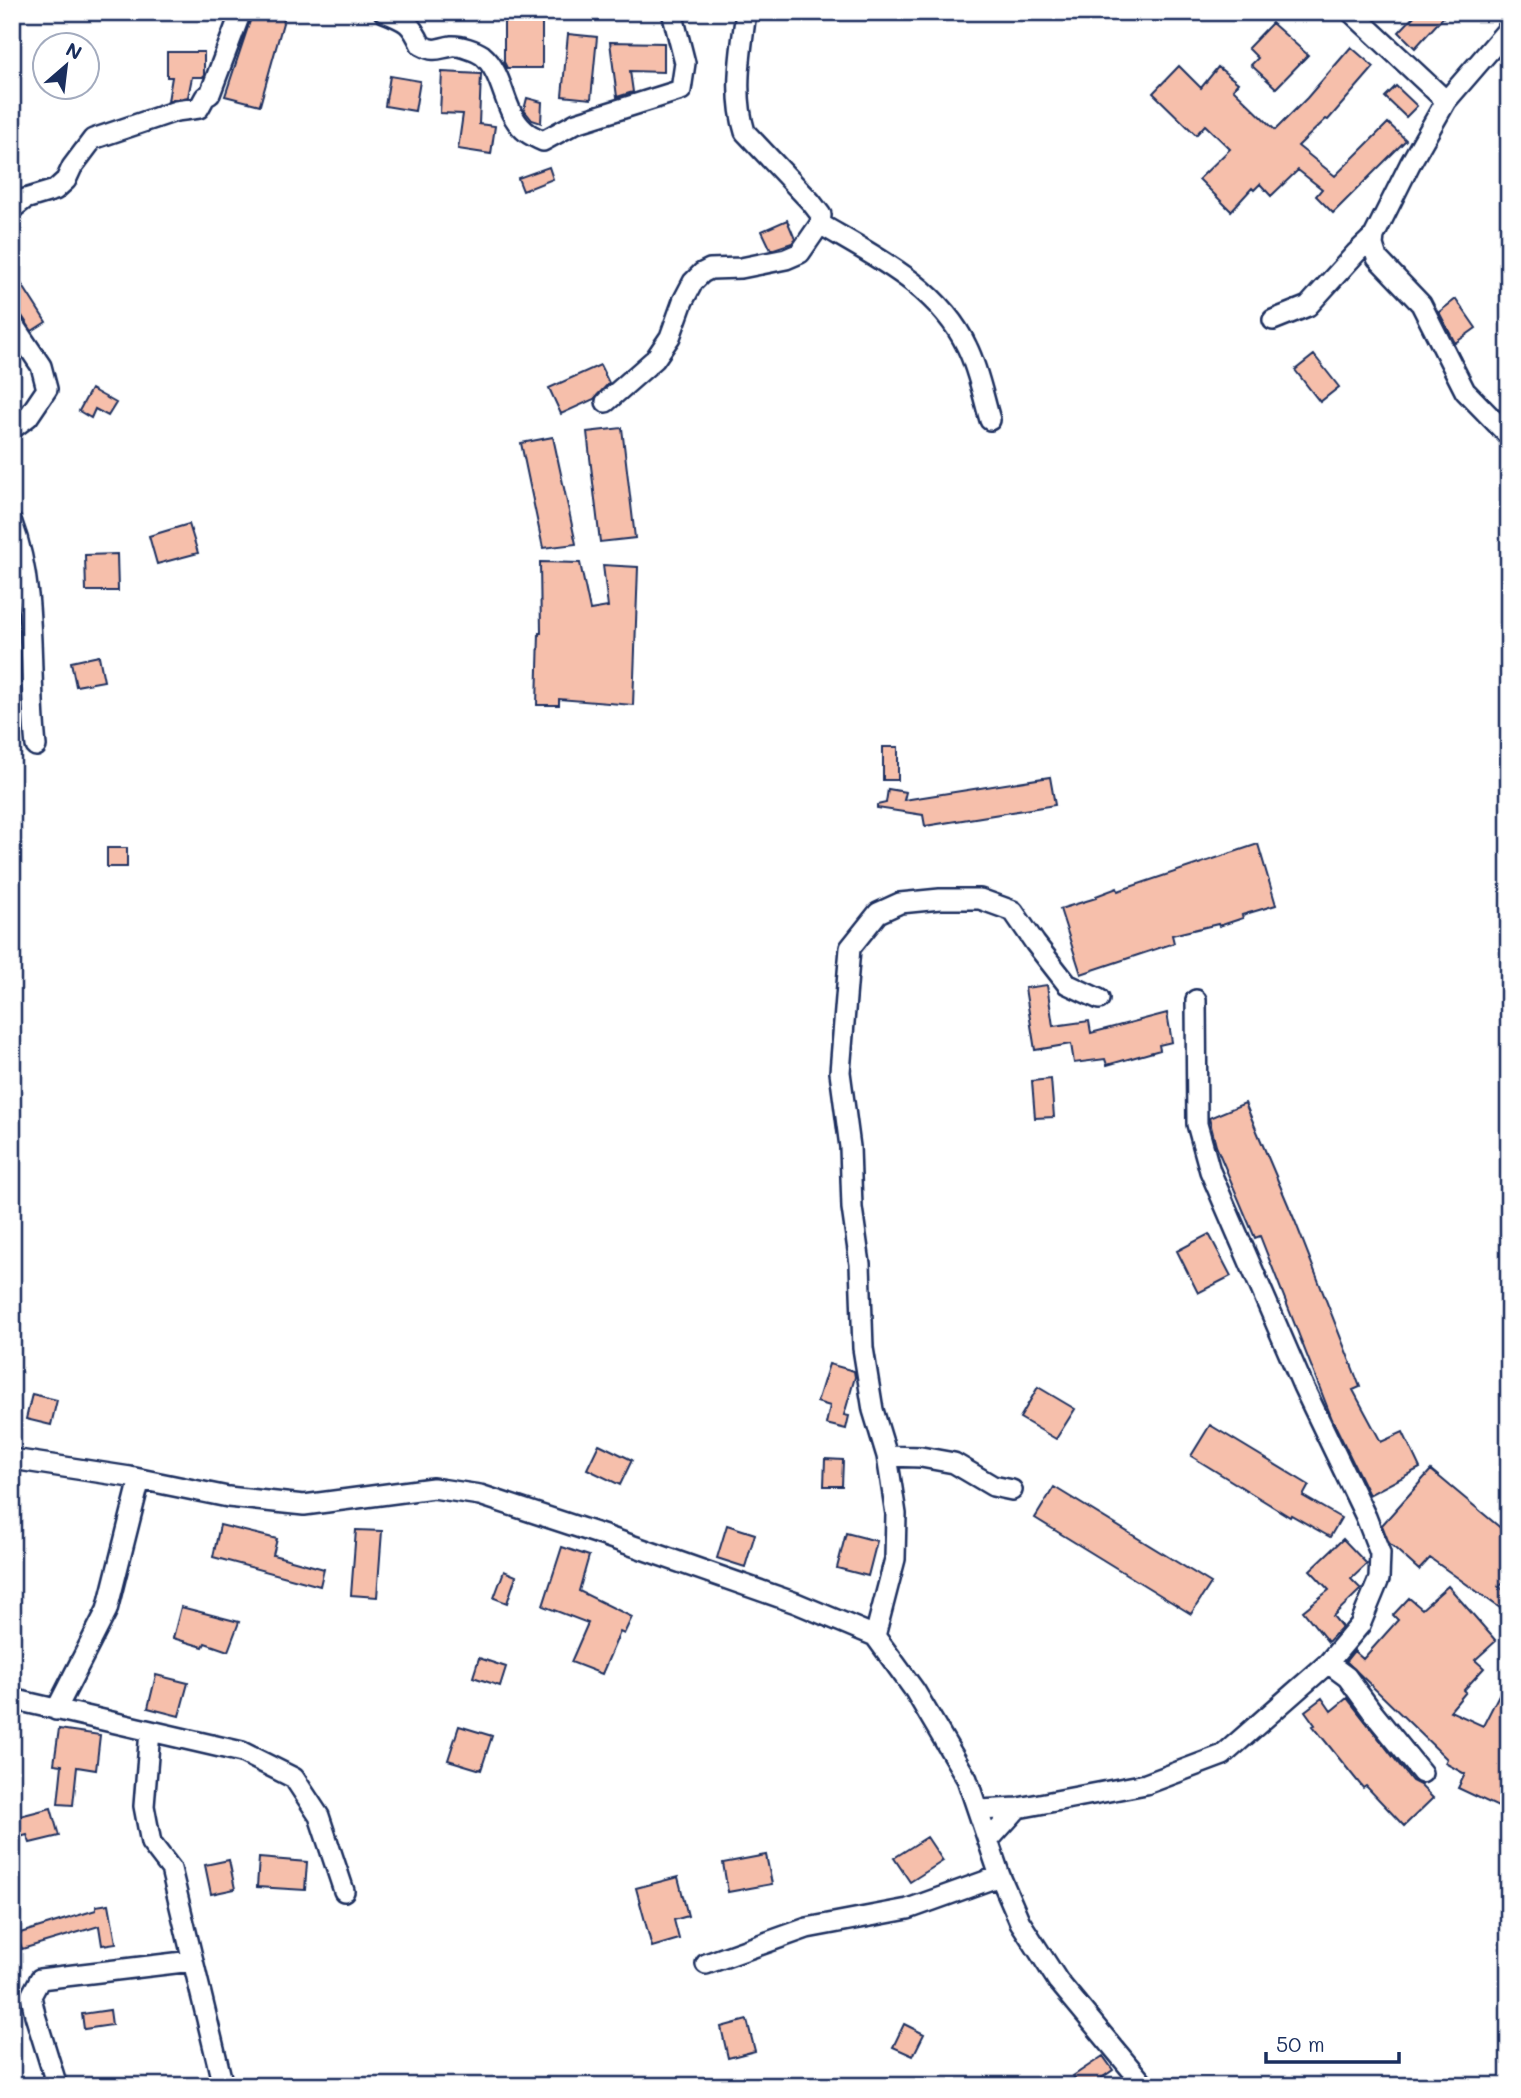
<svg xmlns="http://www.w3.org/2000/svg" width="1521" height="2098" viewBox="0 0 1521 2098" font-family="Mali,sans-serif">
<rect width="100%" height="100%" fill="#fff"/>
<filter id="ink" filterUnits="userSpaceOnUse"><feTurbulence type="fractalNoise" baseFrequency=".0143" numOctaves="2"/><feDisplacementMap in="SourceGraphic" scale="14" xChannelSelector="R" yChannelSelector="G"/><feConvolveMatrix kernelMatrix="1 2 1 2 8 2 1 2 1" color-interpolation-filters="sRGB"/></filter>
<g filter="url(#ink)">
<path fill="#f6bfab" stroke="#1b2f5e" stroke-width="2" d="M253,12h33l-26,93 -35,-9z
M1418,12h30l-33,36 -16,-16z
M504,17l38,1v50h-35l-3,-6z
M1272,23l36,32 -32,33 -25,-23 7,-7 -10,-10z
M568,34l29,3 -6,62 -29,-3z
M610,42l54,1v29l-34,-1 3,21 -16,5z
M1351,47l23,20 -46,53 -2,-1 -28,27 37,30 53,-53 18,17 -73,73 -17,-17 6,-7 -24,-19 -27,26 -11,-12 -6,6 -2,-2 -21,23 -32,-32 31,-30 -25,-24 -9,10 -43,-42 26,-27 22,22 17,-21 20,16 -5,6 42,41 32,-32z
M167,52h37v23l-1,2h-11l-4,20 -20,4 4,-24h-5z
M442,72l39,2 -2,50 16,2 -4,28 -33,-5 5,-35 -23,-1z
M390,76l30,5 -5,30 -30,-5z
M1396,86l21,20 -11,11 -21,-20z
M527,98l15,4 -1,21 -9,-3 -8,-10z
M549,167l4,12 -30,12 -5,-13z
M787,220l8,19 -3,4 -21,7 -9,-19z
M12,269l34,53 -14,9 -10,-15 -10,-7z
M1456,299l20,29 -21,15 -16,-31z
M1314,355l25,32 -19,15 -25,-32z
M600,365l9,18 -15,16 -33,15 -12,-26z
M91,389l25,14 -8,13 -13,-7 -4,9 -12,-7z
M622,428l13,110 -35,4 -13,-110z
M553,437l23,107 -33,4 -22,-105z
M189,524l9,29 -41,11 -8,-28z
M117,554l1,37h-32l-1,-36z
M540,562l40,1 10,47 18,-3 -5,-42 35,2 -5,138 -74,-6v6h-22l2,-72h2z
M99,656l5,25 -28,5 -5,-24z
M883,747h15v33h-15z
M1050,777l5,28 -130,21 -2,-11 -46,-7v-3l9,-2 2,-14 18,3 -2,8z
M1258,844l18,61 -34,10 1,3 -24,8 -1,-2 -46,11 2,8 -93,31 -21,-65 36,-11v-2l21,-8 1,3z
M107,848h20v19h-20z
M1047,985l6,41 36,-5 2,12 76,-20 5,29 -13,3 1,5 -53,15 -2,-6 -31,4 -3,-19 -36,6 -10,-62z
M1051,1079l3,38 -19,1 -3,-37z
M1245,1103l50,118 65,166 -7,3 28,52 22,-10 17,36 -51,27 -37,-76 -72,-183 -5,2 -39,-92 -7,-28z
M1209,1234l22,42 -33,17 -21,-42z
M829,1364l25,7 1,6 -11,38 5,1 -3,13 -20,-5 4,-18 -13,-4z
M1038,1387l37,22 -19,30 -36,-21z
M32,1394l25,6 -6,25 -25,-6z
M1210,1425l99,60 -6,11 38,22 -11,19 -39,-22 -1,2 -99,-61z
M599,1444l33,16 -12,25 -33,-16z
M825,1459l18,1 -1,26h-18z
M1431,1470l78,65v40l-10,12 10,6v9l-6,8 -73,-52 -11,12 -30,-27 -7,-18z
M1054,1487l157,96 -20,31 -156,-96z
M220,1525l57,14 -4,16 51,14 -4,17 -107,-29z
M727,1525l28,9 -10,33 -28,-9z
M356,1530l26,1 -5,66 -26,-2z
M846,1533l31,8 -9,35 -31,-8z
M1343,1539l24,25 -16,15 10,10 -28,27 9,11 -14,15 -25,-31 26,-21 -19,-20z
M562,1547l27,9 -10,35 53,26 -8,17 -4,-2 -18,42 -31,-12 17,-39 -45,-17z
M504,1571l12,5 -9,27 -13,-5z
M1448,1586l48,55 -21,19 9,8 -20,22 2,2 -16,19 33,15 26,-51v137l-51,-24 7,-14 -20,-11 2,-4 -101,-98 8,-10 9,8 35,-39 -5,-5 16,-17 13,11z
M181,1607l58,15 -11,29 -23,-8 -2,4 -30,-9z
M479,1658l27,9 -6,19 -27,-9z
M156,1675l32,8 -9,33 -31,-8z
M1322,1698l9,13 16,-13 65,83 8,4 13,13 -29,28 -38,-40 -3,2 -50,-62 2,-1 -10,-14z
M459,1726l33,10 -11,34 -33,-10z
M59,1729l41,6 -4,35 -19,-3 -4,38 -15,-1 4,-39 -8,-1z
M51,1808l8,28 -29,7 -3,-8 -11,3 -4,-20z
M927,1837l16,24 -33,21 -16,-24z
M766,1855l6,29 -44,8 -5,-29z
M259,1858l48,4 -2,28 -48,-3z
M229,1860l6,29 -24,5 -6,-29z
M678,1877l10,39 -14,4 5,19 -27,8 -16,-59z
M109,1904l7,39 -14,2 -3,-19 -77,23 -5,-15 79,-24v-4z
M110,2010l2,15 -28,4 -2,-15z
M747,2020l8,31 -27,7 -7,-31z
M904,2024l20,10 -11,22 -20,-9z
M1103,2056l10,14 -23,16h-10l-7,-10z"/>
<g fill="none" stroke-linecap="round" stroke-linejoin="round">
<defs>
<path id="minor" d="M384,12c23,9 27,11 37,33 15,8 17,3 31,1 8,-1 24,5 30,9 23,19 20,55 42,75 5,5 13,8 19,11l33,-18 105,-33 4,-27 -13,-51
M1351,12l95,89
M12,209l13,-10 30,-9 11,-10 6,-13 21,-28 83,-28 23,-3 6,-11 5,-3 31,-82
M820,224c54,32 119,63 147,123 11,22 16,49 23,73
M1374,236l-1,9 4,13 44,46 44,87 44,45
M1273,320l35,-14 48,-53 18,-17 36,-72 36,-63 63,-73
M12,323l29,43 6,23 -19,28 -16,12
M606,402l49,-43 15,-22 13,-36 10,-19 9,-9 8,-4 31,-1 45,-9 14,-6 20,-29 1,-9 -10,-13 -66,-70c-12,-38 -4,-81 1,-120
M12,523c26,68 16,151 24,223
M887,1456l-14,-46 -10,-62 -3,-84 -8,-56 -2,-61 -10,-75 10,-124 28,-35 22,-10 40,-4h40l33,12 22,32 32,41 32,15
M12,1459l118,18 98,20 76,8 129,-17 47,7 125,41 191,67 79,33 40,55 52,88 33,97 20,46 38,59 87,105
M875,1636l20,-77 1,-45 -9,-58 34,1 33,6 39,23 19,4
M1328,1663l19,14 27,37 48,59
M12,1699l230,53 52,26 25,38 25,75
M56,1710l51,-100 33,-131
M150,1731l-6,75 7,37 20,26 52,217
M979,1810l39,-2 128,-24 77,-29 105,-92 32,-38 19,-46 1,-26 -14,-36 -63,-131 -93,-215 -13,-47 -1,-124
M988,1841l30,-33
M706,1964l101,-36 101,-19 92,-33
M57,2086l-22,-71 -4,-19 9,-17 152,-18"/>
</defs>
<use href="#minor" stroke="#1b2f5e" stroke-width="24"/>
<use href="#minor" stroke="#fff" stroke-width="19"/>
</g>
</g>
<rect width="1521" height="2098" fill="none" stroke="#fff" stroke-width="42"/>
<rect x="21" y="21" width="1479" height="2056" fill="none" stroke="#1b2f5e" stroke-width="2.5" filter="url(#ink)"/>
<g transform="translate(66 66) rotate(28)"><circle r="33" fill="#ffffff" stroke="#a4acbf" stroke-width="2"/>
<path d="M0-5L12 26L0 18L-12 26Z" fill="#1b2f5e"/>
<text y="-10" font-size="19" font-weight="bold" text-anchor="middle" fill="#1b2f5e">N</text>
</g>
<path d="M1266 2052v10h133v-10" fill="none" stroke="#1b2f5e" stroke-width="3.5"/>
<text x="1276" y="2052" font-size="21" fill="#1b2f5e" stroke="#ffffff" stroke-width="5" paint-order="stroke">50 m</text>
</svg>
